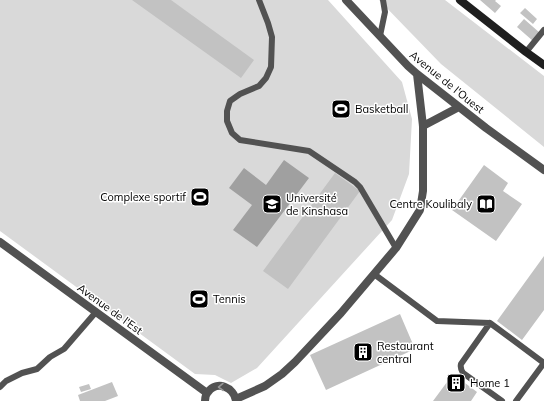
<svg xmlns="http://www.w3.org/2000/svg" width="544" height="401" viewBox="0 0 544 401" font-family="Mulish,sans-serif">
<rect width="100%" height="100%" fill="#fff"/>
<path fill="#d9d9d9" d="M0,0h328l74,82 10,37 -3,55 -17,46 -135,148 -26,15 -16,-8 -20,-1 -195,-143z
M379,0h66l99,76v71l-103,-83z"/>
<path fill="#a0a0a0" d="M284,160l25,18 -52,69 -24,-17 19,-25 -23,-17 15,-20 22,17z"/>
<path fill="#c2c2c2" d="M132,0h39l83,60 -13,18z
M480,0h16l-1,1 6,5 -6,7z
M525,8l12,11 -4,5 -13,-11z
M524,19l16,14 -7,8 -16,-14z
M484,165l24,18 -5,8 19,13 -26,37 -44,-31z
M335,173l25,18 -72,98 -25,-18z
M544,256v54l-22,30 -25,-19z
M400,314l15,35 -89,41 -16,-35z
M453,374l24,18 -6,9h-38z
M112,382l6,14 -13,5h-25l-2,-6z
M89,384l2,5 -10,3 -2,-5z"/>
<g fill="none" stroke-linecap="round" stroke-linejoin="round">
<path stroke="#525252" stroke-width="6" d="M259,0l9,23 4,14 -1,30 -5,11 -7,8 -19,8 -10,7 -3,10v10l5,12 8,7 69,11 46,31 5,5 36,61
M380,36l5,-24 -2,-12
M526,52l18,-22
M374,274l63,47 53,2 54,40
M490,323l-29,41c-1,4 0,6 2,9l39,28
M0,387l6,-6 16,-8 15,-4 13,-12 14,-8 32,-37
M516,401l28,-38"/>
<path stroke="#525252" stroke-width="8" d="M346,0l62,66 9,8 69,54 58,42
M423,126l36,-19
M0,242l207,151
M236,399l29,-13 17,-12 13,-12 46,-49 55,-65 24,-38 3,-19v-65l-6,-52
M205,401c0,-3 1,-7 3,-9 9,-12 26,-5 28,9"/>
<path stroke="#1f1f1f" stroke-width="8" d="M460,0l66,52 18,13"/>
</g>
<defs><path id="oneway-chevron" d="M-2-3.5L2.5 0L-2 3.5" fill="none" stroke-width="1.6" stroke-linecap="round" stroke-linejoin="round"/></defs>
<use stroke="#979797" href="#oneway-chevron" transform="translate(221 387) rotate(179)"/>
<defs>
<symbol id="stadium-square" viewBox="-11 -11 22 22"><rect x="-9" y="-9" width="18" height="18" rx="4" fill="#000" stroke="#fff"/><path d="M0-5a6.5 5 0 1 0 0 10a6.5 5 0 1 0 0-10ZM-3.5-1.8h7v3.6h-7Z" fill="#fff"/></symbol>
<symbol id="university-square" viewBox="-11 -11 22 22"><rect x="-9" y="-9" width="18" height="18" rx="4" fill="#000" stroke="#fff"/><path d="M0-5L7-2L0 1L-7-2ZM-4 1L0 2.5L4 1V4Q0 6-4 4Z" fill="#fff"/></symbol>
<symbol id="library-square" viewBox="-11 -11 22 22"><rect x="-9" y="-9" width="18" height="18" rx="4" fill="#000" stroke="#fff"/><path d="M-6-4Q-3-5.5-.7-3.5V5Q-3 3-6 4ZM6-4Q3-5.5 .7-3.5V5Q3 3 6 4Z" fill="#fff"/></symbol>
<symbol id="building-square" viewBox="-11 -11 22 22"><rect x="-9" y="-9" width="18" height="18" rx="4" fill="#000" stroke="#fff"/><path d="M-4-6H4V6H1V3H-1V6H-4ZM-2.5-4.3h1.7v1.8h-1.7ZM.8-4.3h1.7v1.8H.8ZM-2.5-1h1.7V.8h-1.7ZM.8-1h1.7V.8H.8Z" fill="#fff"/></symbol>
</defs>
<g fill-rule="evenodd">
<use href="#stadium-square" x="330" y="98" width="22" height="22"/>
<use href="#stadium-square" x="189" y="186" width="22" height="22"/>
<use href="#university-square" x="261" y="193" width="22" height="22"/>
<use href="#library-square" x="475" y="193" width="22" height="22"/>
<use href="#stadium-square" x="188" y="288" width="22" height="22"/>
<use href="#building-square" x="352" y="341" width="22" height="22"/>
<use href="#building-square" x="445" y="372" width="22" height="22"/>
</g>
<g text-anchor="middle" stroke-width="3" stroke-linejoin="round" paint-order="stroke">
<g font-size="11" fill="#000" stroke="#fff">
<text transform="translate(447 82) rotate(39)" y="4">Avenue de l'Ouest</text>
<text transform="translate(110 309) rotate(36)" y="4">Avenue de l'Est</text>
</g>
<g font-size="11" fill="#000" stroke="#fff" text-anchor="start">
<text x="355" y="113">Basketball</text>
<text x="186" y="201" text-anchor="end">Complexe sportif</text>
<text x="286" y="202">Université<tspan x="286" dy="13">de Kinshasa</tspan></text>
<text x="472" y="208" text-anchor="end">Centre Koulibaly</text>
<text x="213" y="303">Tennis</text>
<text x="377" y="350">Restaurant<tspan x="377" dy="13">central</tspan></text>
<text x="470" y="387">Home 1</text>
</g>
</g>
</svg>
